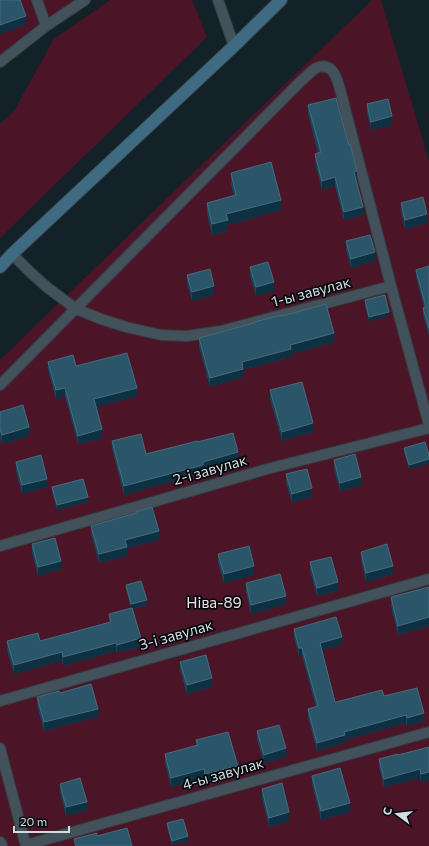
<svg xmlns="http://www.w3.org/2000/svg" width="429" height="846" viewBox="0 0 429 846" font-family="Commissioner,sans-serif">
<rect width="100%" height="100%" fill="#132129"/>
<path fill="#4b1527" d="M0,0h79l-79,65z
M110,0h82l15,37 -207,201v-114l14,-13 40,-72z
M372,0h9l48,161v685h-429v-486z"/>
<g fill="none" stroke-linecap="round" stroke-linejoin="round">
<defs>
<path id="lane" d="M37,0l9,26
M218,0l16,46
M0,62l46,-36 39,-26
M12,254l19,19 17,15 28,21 25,10 25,8 35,8 26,1 34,-5 170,-45
M0,385l301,-304c5,-4 10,-10 15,-13 18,-8 22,14 25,25l50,193 38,139
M0,546l267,-77 162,-41
M0,701l429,-122
M0,748l26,98
M26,845l403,-113"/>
<path id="street" d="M0,843l1,3"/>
<path id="secondary" d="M0,267l12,-13 222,-208 47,-46"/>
</defs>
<use href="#lane" stroke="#333c43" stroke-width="12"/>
<use href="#street" stroke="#333c43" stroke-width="14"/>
<use href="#secondary" stroke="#333c43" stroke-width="14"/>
<use href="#lane" stroke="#42515a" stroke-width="10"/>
<use href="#street" stroke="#42515a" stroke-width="12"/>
<use href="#secondary" stroke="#3f6b82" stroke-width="12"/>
</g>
<path fill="#17465c" d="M367,104l25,21 -21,5 -4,-17z
M308,105l49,75h-1l7,35 -19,5 -9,-34 -13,4 -7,-27v-9l3,-1 -10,-39z
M231,173l50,37 -53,15v6l-16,4 -5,-21v-11l27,-7 -3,-12z
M401,203l26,20 -22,6 -4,-17z
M346,241l29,20 -24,7 -5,-18z
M429,266v70l-6,-21v-7h1l-8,-31v-7z
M250,267l24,24 -18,5 -6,-20z
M187,275l27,20 -22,6 -5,-17z
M365,300l24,16 -20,5 -4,-16z
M282,316l52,26 -43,12v3l-48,13v7l-33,10 -11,-40v-9z
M48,362l28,4 61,30 -41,11 6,31 -24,6 -13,-48 -9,3 -8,-29z
M270,390l43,42 -31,9 -12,-42z
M0,412l29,24 -27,8 -2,-7z
M112,441l34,13 51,-12 41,18 -35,10v3l-79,22 -12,-46z
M404,448l25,7 -20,14 -5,-17z
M334,460l27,26 -21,5 -6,-23z
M16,462l31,25 -25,7 -6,-23z
M286,474l26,23 -20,5 -6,-19z
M52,487l36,15 -31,8 -5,-18z
M136,512l23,28 -32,8v8l-28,7 -8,-29v-8l45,-13z
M32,544l29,25 -23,7 -6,-23z
M361,552l32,22 -27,8 -5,-22z
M218,554l36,21 -30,8 -6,-20z
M310,562l28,29 -21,5 -7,-25z
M246,583l40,21 -35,10 -5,-22z
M126,585l21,20 -14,4 8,38 -24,6 -1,-2 -53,15 -1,-5 -48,13 -7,-24v-9h33l69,-19v-8l22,-6 -5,-18z
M429,587v39l-31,9 -7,-29v-9z
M294,629l48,16 -20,5 13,52h1l48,-6 40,25 -17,5 -1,-3 -61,17v3l-28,8 -9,-34v-8l8,-2 -14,-51h-3l-5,-19z
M180,662l32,25 -25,7 -7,-24z
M37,697l61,20 -54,14 -7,-26z
M257,731l29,26 -22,6 -7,-23z
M196,740l42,34 -33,9 -1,-5 -33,9 -6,-24v-9l31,-8z
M429,747l-8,36 -1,-5 -36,9 -5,-20v-8l19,-4z
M312,776l38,36 -29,8 -9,-36z
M60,784l27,26 -21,6 -6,-24z
M262,789l27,32 -20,6 -7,-29z
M167,823l21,18 -16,4 -5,-17z"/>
<path fill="#0d3142" d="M26,16v9l-26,9v-9z
M392,116v9l-21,5v-8z
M357,171v9l-3,1v-9z
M335,177v9l-13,4v-9z
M281,200v10l-53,15v6l-16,4v-11l14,-10z
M363,207v8l-19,5v-8z
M427,214v9l-22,6v-9z
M375,252v9l-24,7v-9z
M274,282v9l-18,5v-9z
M214,286v9l-22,6v-9z
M389,312v4l-20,5v-4z
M334,333v9l-43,12v3l-48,13v7l-33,10v-9l32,-16 48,-17z
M65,388v8l-9,3v-9z
M137,388v8l-43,12v-9z
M313,423v9l-31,9v-9z
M29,427v9l-27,8v-9z
M102,429v9l-24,6v-8z
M238,452v8l-35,10v3l-79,22v-9l79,-24z
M429,459v5l-20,5v-4z
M361,477v9l-21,5v-8z
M47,479v8l-25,7v-9z
M312,488v9l-20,5v-8z
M88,497v5l-31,8v-5z
M159,531v9l-32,8v8l-28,7v-9l26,-14z
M61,561v8l-23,7v-9z
M254,566v9l-30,8v-9z
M393,566v8l-27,8v-9z
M338,582v9l-21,5v-8z
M286,596v8l-35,10v-9z
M147,600v5l-16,4v-5z
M429,617v9l-31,9v-9z
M342,637v8l-22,6v-8z
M141,638v9l-24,6v-8z
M116,643v8l-53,15v-9z
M299,648h3v8h-3z
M62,652v9l-48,13v-9z
M212,678v9l-25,7v-9z
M98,709v8l-54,14v-9z
M424,713v8l-17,5v-8z
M406,715v8l-61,17v3l-28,8v-8l27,-11z
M286,748v9l-22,6v-8z
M238,766v8l-33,9v-9z
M204,769v9l-33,9v-9z
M420,769v9l-36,9v-8z
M429,772v9l-8,2v-9z
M87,802v8l-21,6v-9z
M350,803v9l-29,8v-9z
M289,812v9l-20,6v-9z
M188,836v5l-16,4v-4z"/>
<path fill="#2b566a" stroke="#466b7d" d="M0,0h20l6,16 -26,9z
M336,98l13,47 1,-1 7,27 -3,1 9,35 -19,5 -9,-35 -13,4 -7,-27 6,-2 -13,-47z
M388,99l4,17 -21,6 -4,-18z
M271,162l10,38 -55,14 2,6 -16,4 -5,-21 29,-8 -5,-22z
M423,197l4,17 -22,6 -4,-17z
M370,235l5,17 -24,7 -5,-18z
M268,262l6,20 -18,5 -6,-20z
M429,266v62l-6,-20 3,-1 -10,-37z
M210,269l4,17 -22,6 -5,-17z
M385,295l4,17 -20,5 -4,-17z
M326,304l8,29 -44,12 1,4 -49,13 1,7 -33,9 -11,-40 55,-15v-1l28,-7v1z
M127,353l10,35 -43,11 8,30 -24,7 -13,-48 -9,2 -8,-28 25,-7 3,11z
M302,382l11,41 -31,9 -12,-42z
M23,405l6,22 -27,8 -2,-6v-17z
M233,433l5,19 -35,10v3l-79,21 -12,-45 29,-7 5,20 51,-13v1z
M425,442l4,13v4l-20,6 -5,-17z
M355,454l6,23 -21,6 -6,-23z
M41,455l6,24 -25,6 -6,-23z
M307,469l5,19 -20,6 -6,-20z
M83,479l5,18 -31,8 -5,-18z
M152,507l7,24 -34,9 2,7 -28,7 -8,-28 45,-13v-1z
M55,538l6,23 -23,6 -6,-23z
M387,544l6,22 -27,7 -5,-21z
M249,546l5,20 -30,8 -6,-20z
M331,557l7,25 -21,6 -7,-26z
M280,574l6,22 -35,9 -5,-22z
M141,581l6,19 -16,4 -5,-19z
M429,587v30l-31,9 -7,-29z
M132,608l9,30 -24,7 -1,-2 -53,14 -1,-5 -48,13 -7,-24 31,-8 2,8 71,-19 -2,-8z
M336,617l6,20 -22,6 15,59h1l46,-12 2,6 33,-8 7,25 -17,5 -1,-3 -62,17 1,3 -28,8 -9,-34 10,-3 -16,-58h-3l-5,-19z
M206,655l6,23 -25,7 -7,-23z
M91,684l7,25 -54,13 -7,-25 22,-6 1,2z
M279,725l7,23 -22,7 -7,-24z
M228,732l10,34 -33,8 -1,-5 -33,9 -6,-24 33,-9 -2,-5z
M429,747v25l-8,2 -1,-5 -36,10 -5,-20 19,-5v1z
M340,768l10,35 -29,8 -9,-35z
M80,778l7,24 -21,5 -6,-23z
M282,783l7,29 -20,6 -7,-29z
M183,819l5,17 -16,5 -5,-18z
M127,828l5,18h-56l-2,-7 23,-6v3z"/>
<g text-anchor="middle" stroke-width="3.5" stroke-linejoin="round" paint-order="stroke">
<g font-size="15" fill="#d3dce1" stroke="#05090d">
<text transform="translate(311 292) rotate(-15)" y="5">1-ы завулак</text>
<text transform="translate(210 470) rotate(-16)" y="5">2-і завулак</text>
<text transform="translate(176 635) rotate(-16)" y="5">3-і завулак</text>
<text transform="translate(223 774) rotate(-16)" y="5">4-ы завулак</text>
</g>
<g font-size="15" fill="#f5dde2" stroke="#05090d">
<text x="214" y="608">Ніва-89</text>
</g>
</g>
<g transform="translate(397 814) rotate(285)" stroke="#05090d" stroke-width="3" paint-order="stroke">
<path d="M0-3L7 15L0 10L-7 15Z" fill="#d3dce1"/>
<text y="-6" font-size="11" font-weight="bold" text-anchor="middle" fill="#d3dce1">С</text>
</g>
<path d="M14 826v6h55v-6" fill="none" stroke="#d3dce1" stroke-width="2"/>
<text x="20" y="826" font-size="12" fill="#d3dce1" stroke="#05090d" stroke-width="3" paint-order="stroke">20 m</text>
</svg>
